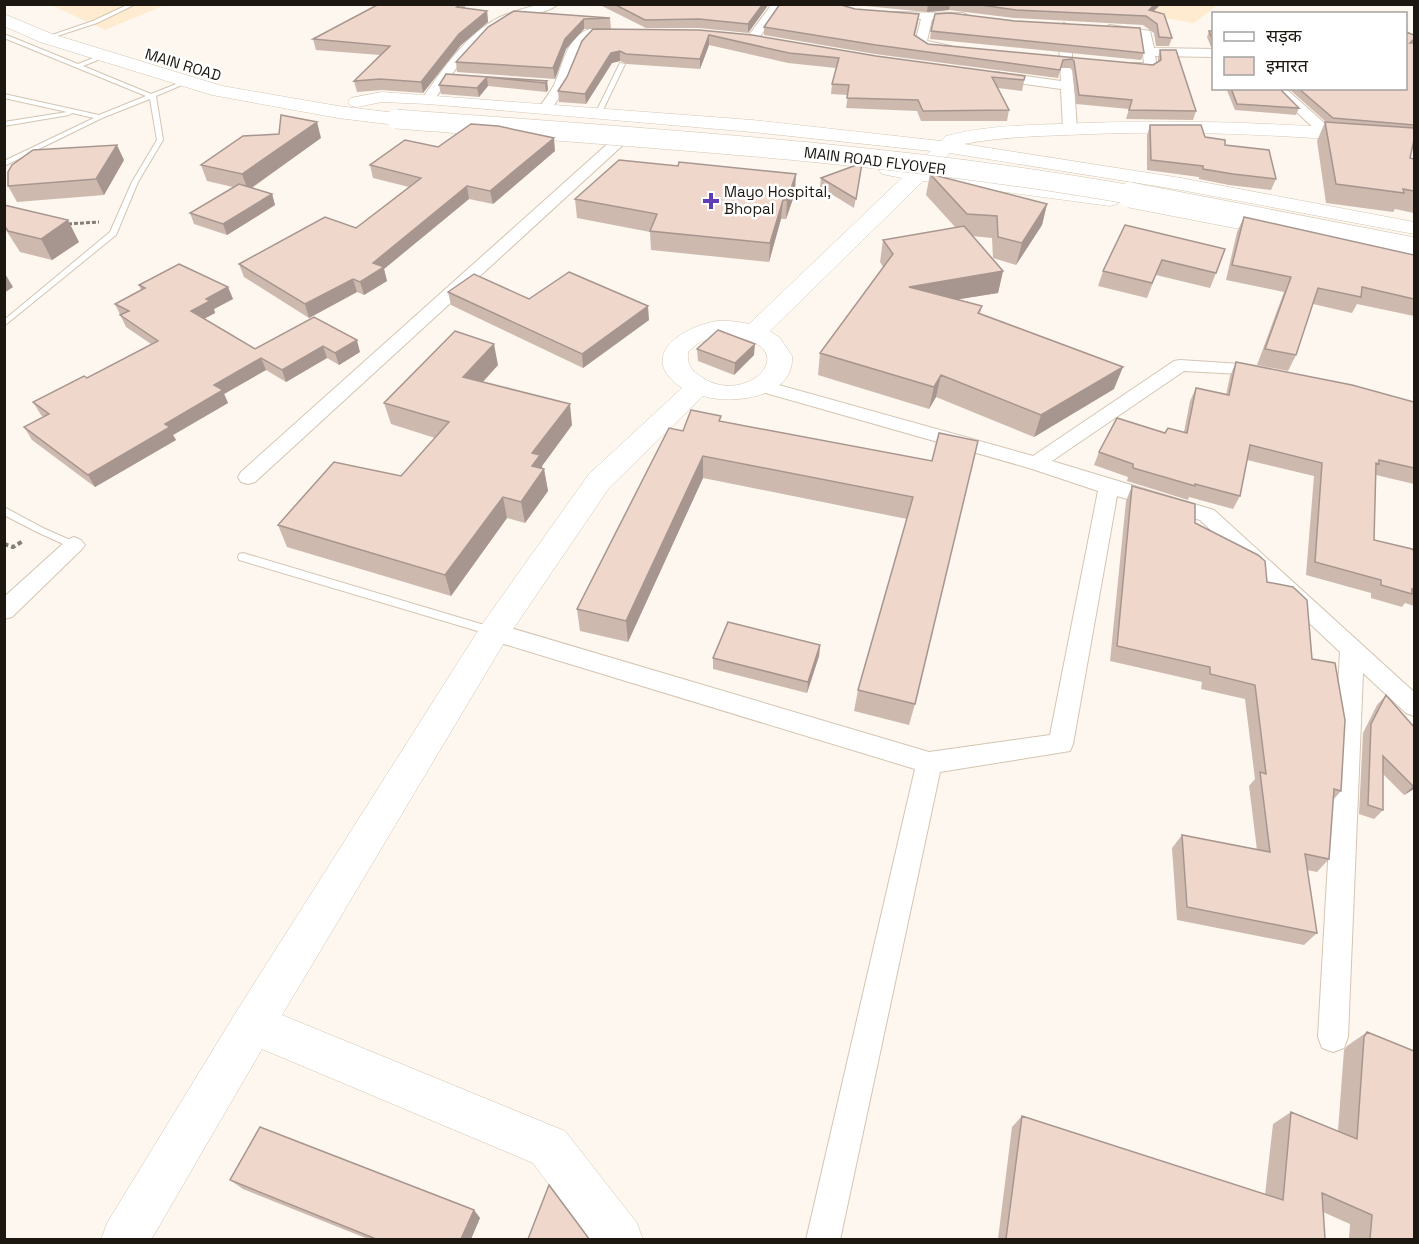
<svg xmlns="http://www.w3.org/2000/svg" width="1419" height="1244" viewBox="0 0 1419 1244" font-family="'Space Grotesk','Noto Sans Devanagari',sans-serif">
<rect width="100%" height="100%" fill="#fdf7ef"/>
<path fill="#ffebd0" d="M1209,4l7,2 -22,17 -111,-18z
M51,5h114l-60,25z"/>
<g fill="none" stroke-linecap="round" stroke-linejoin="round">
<defs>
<path id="lane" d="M129,4h7l-39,19 -49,16 -5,-1 50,-17z
M4,34l74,30 23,-9h4v2l-22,9 68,28 33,-13 5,1 -33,14 7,44 -25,42 -22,53 -112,91v-6l106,-88 22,-50 25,-42 -7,-41 -48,19 -98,48v-5l90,-43 -22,-5 -3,2 -65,11v-4l63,-10 -63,-14v-4l95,21 47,-19 -142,-58z
M620,63l5,1 -24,50 -5,1 -1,-1z
M4,507l39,21 34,15 2,2 -5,4 -37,-17 -33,-17z
M243,553l248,74 4,1 1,3 -1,3 -4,1 -252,-75 -1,-3 1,-3z"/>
<path id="street" d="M541,4h18c-13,10 -33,10 -49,17 -33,14 -58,52 -77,81h-10l-1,-3c20,-29 45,-66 78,-82 13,-6 27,-9 41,-13z
M772,4h11l-27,38h-8l-2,-3z
M889,12l74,1 6,3 -6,3h-31l-5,22 24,5v6l-4,1 -30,-7 -2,-3 6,-24 -36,-2v-4z
M1064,23l6,3 7,103 -7,4 -7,-4 -2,-40 -66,-9 -6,-4 6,-4 66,9 -3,-55z
M1110,25l40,6 4,17 60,1v8l-59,-1 2,11 -2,3 -35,-1 -2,-3 2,-3h24l-3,-27 -35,-5v-4z
M590,29l30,1 6,4c-10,8 -27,-3 -37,5 -15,11 -15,31 -23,46 -4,9 -10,17 -15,25l-2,3h-10l-2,-3c6,-8 12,-16 17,-25 9,-19 12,-49 36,-56z
M1271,88h14l46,41 2,3 -2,3h-10z
M618,138l5,1 2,3 -2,3 -368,337 -7,2 -7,-2 -3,-5 3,-5 372,-333z
M1180,360l61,4 26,6 3,4 -3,4 -6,2 -20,-6 -57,-3 -132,90 162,49 200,182v24l-8,-3 -43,-40 -15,364 -4,11 -11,4 -11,-4 -4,-11 22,-385 -140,-132 -83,-24 -44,248 -3,7 -130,21 -100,468h-34l109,-471 -421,-128 -8,-3 -3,-6 3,-6 8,-3 435,129 121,-17 48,-244 -69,-23 -274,-78 -3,-4 3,-4 6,-2 272,76 141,-95z
M74,537l7,3 4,5 -4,5 -69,67 -8,2v-22l63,-57z"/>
<path id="secondary" d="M382,92l370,28 189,21 5,-5c46,-12 93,-11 140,-13 110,-4 219,1 328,11v12c-108,-10 -215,-16 -323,-12 -43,2 -85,2 -127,10l217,34 233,44v12l-233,-44 -231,-37 -17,17 177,24 7,2 3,4 -3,4 -7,2 -187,-25 -153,150 10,7 12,18c3,42 -60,49 -89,40l-94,92 -104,153 -223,374 283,116 72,92 6,17h-53l-57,-77 -271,-114 -111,191h-50l6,-17 131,-214 245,-386 106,-149 93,-86c-46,-31 -1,-61 35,-67 10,-1 22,1 32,3l153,-146 -20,-4 -3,-4 3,-4 7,-2 24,3 18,-16 -179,-19 -324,-28 -46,-2 -25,5 -6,-1 -3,-4 3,-4zM721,335c91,7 28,73 -18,43 -12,-8 -16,-12 -15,-26l10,-9z"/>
<path id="primary" d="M4,14l48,20 170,52 116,20 58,7 7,2 3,4 -3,4 -7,2 -58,-7 -126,-23 -172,-53 -36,-16z"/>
</defs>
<use href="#lane" stroke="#d4c5b2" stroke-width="2"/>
<use href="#street" stroke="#d4c5b2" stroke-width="2"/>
<use href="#secondary" stroke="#d4c5b2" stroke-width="1"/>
<use href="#primary" stroke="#d4c5b2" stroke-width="1"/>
<path stroke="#837e77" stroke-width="3" stroke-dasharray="4 2" stroke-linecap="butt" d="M68,224l31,-2"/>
<path stroke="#837e77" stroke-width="4" stroke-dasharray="4.5 3" stroke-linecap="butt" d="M4,544l9,3 10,-6"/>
<use href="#lane" fill="#fff" fill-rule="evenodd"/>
<use href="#street" fill="#fff" fill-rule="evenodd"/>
<use href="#secondary" fill="#fff" fill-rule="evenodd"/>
<use href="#primary" fill="#fff" fill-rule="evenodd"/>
<defs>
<path id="primary-bridge-far1" d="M396,119c248,19 497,33 742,77"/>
<path id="primary-bridge" d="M1130,195l284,55"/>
</defs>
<use href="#primary-bridge-far1" stroke="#d4c5b2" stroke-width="20" stroke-linecap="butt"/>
<use href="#primary-bridge" stroke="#d4c5b2" stroke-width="26" stroke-linecap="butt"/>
<use href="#primary-bridge-far1" stroke="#fff" stroke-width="19"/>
<use href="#primary-bridge" stroke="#fff" stroke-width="25"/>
</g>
<path fill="#ceb9af" d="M379,4h86v4l22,3 1,11 -27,23 -38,48 -41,-3 -25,2 -3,-11 26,-26 -64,-5 -3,-11z
M598,4h171l-21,29 -49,-5h-53z
M845,4h316l-7,7 18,27 -3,8h-13l-2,-13 -11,-8 -129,-7 -65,-8 -22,2z
M855,9l63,13 -3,14 13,8 225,21 5,-3v-4l2,-8 36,61 -3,9 -67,-1 3,-10 -53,-5 -4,-34 -2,-2h-9l-3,10 -183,-24 -111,-19v-8z
M514,11l96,7 1,11h-27l-18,20 -11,30 -98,-7 -1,-10z
M1015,21l129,32 -3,7 -211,-21 1,-8z
M699,30l177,26 149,20 -3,15 -24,-3 11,22 -2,11h-86l-4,-10 -71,-3 2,-13 -17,-1 1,-10 4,-16 -48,-5 -79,-18 -9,24 -73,-5 -7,-3 -8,2 -26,41 -27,-2 -1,-11 9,-14 15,-36z
M1209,31h5v17l-3,-1 -4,-10z
M1406,32l8,3v6l-1,2h1v83l-1,2h1v12l-4,18 4,1v54l-19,-4 -2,3 -67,-9 -9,-62 8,-19h1l-38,-34h118z
M446,74l101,7 1,9 -2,2 -58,-6 -9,11 -38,-3 -2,-9z
M1226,88h53l20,20 -3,7 -61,-5z
M1150,125l55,12 20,8 51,34 -5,11 -42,-5 -30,-6v-2l-52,-7v-35z
M321,138l-69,50 20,6 3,11 -48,30 -33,-11 -4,-11 43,-26 -26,-6 -6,-16z
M438,147l117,4 -62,53 -24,-5 -85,70 3,12 -23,14 -7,-3 -48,26 -65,-41 -5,-13 117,-36 53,-41 -36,-9 -3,-13z
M124,160l-20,35 -87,7 -9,-16z
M861,172l-7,36 -34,-21 1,-9z
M930,174l117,30 -5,21 -26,40 -23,-7 -1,-20 -20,-2 31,35 -5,22 -40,6 24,7 -2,8 134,75 -80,48 -98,-40 -7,12 -111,-34 2,-22 63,-86 -3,-5 3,-22 73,-12 -30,-33z
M795,193l-9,26h-5l-12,43 -118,-12 -1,-18 -73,-14 -2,-19z
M4,205l75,37 -27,18 -32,-8 -16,-25z
M1244,217l170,38v61l-57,-12 -5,9 -39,-9 -17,51 -8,16 -31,-6 27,-73 -58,-12 11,-48z
M1125,225l91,48 -6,15 -54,-13 -9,23 -49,-12 5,-15z
M139,285l89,2 5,12 -19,10 1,4 -11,6 51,30 59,-32 46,35 -21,13 -12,-7 -41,24 -20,-12 -42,24 4,9 -55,32 3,5 -81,47 -63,-47 -8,-13 20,-10 -3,-2 -8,-13 54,-24 64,-34 -25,-17 -11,-23 26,-14z
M448,292l81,7 120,21 -66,48 -132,-63z
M697,349l57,6 -20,20 -36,-14z
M1236,362l178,40 -1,-2 1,-28v112l-38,-9 -2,65 40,11v55l-9,-3 -3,4 -31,-9v-5l-65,-18 8,-99 -67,-16 -7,36 -7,13 -44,-12 -1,3 -61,-19 1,-4 -34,-12 5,-13 66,-19 19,-1 6,-31 6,-13 30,7 4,-19z
M498,365l-15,17 89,43 -30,41v3h2l4,22 -23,32 -18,-5 -56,78 -164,-49 -9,-22 123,-49 34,-38 -44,-14 -7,-21z
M721,421l211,40 -17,243 -6,21 -55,-14 4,-21 49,-171 -204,-41 -75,164 -48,-11 -3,-22 106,-178z
M1132,486l63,37 72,59 45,77 29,132 -8,9 -4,59 -12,13 -10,-2 10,63 -13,12 -127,-25 -5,-72 10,-13 75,15 -8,-64 6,-7 -10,-80 -44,-10 1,-7 -92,-21 16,-160z
M820,645l-1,11 -12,37 -94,-24v-11z
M1386,695l28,32v62l-10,6 -21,-21v36l-9,9 -15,-5 4,-81 14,-28z
M1367,1032l47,207h-65l1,-15 -27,-12 2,27h-327l14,-112 10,-11 243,79 8,-71 18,-12 47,19 6,-81 3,-4z
M230,1180l244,30 6,8 -9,21h-103l-125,-50z"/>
<path fill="#a7968f" d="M763,4h6l-21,29v-9z
M928,4h22l-1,6 -22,2z
M1155,4h6l-15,14 3,-8z
M487,11l1,11 -27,23 -38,48 -2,-11 38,-48z
M584,19v10l-18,20 -11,30 -2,-11 12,-29z
M709,35v10l-9,24v-10z
M620,51v10l-8,2 -26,41 -1,-10 26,-41z
M487,77l1,9 -9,11 -2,-9z
M547,81l1,9 -2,2 -1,-9z
M317,122l4,16 -73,52 -6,-16z
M554,138l1,13 -62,53 -3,-13z
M117,145l7,15 -20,35 -8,-16z
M796,174l-1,19 -9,26 1,-19z
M467,186l2,13 -85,70 3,12 -23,14 -4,-13 13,-19z
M272,194l3,11 -48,30 -4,-11z
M783,200l-2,19 -12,43 1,-19z
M1047,204l-5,21 -26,40 6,-22z
M68,220l11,22 -27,18 -11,-21z
M1003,271l-5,22 -93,15 4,-21z
M4,272l9,15 -9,6z
M353,279l4,13 -48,26 -4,-14z
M228,287l5,12 -19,10 1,4 -19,10 -5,-12 15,-12z
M648,306l1,14 -66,48 -1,-14z
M357,340l3,12 -21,13 -4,-12z
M494,344l4,21 -30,33 -5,-21z
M755,344l-1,11 -20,20 1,-12z
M323,346l4,12 -41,24 -4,-12z
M261,358l5,12 -42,24 4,9 -55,32 3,5 -81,47 -7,-12 77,-51 49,-39z
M1123,367l-9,22 -80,48 7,-22z
M941,375l-5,22 -7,12 5,-22z
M570,404l2,21 -30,41 1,5 1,-2 4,22 -23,32 -4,-21 11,-36v-13z
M703,456v22l-75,164 -2,-21z
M503,497l4,21 -56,78 -6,-21z
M820,645l-1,11 -12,37 1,-11z
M1414,785v4l-10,6z
M474,1210l6,8 -9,21h-10z"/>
<path fill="#efd7cc" stroke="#a7968f" stroke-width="1.5" d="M379,4h83l-5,3 30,4 -28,23 -38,48 -41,-3 -26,2 36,-35 -77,-7z
M614,4h149l-15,20 -49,-5 -54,1z
M780,4h58l17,5 64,5 -5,21 14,9 225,21 8,-5 -1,-10h16l20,61 -67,-1 3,-10 -53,-5 -5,-34 -2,-2 -9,1 -3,10 -184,-25 -112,-18z
M974,4h181l-6,6 15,4 8,24 -13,-1 -2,-13 -11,-8 -130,-6z
M514,11l96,7 -26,1 -19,20 -12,29 -97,-6 32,-35z
M950,13l65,8 125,7 4,25 -213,-22 4,-17z
M593,29l106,1 53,5 124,21 149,20 -1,4 -32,-3 17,33 -86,1 -5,-11 -71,-2 2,-13 -17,-1 7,-26 -50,-5 -80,-18 -9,24 -74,-5 -6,-3 -9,2 -26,41 -27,-3 9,-14 15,-36z
M1209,31h5v10l-1,-1z
M1406,32l8,3v4l-4,4h4v82l-81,-7 -35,-30h108z
M446,74l101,7 -2,2 -58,-6 -10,11 -38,-3z
M1231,88h48l20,20 -62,-4z
M281,115l36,7 -75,52 -41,-9 42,-29 36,-2z
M1325,122l89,6v12l-4,18 4,1v32l-11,-2 1,4 -68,-9z
M471,124l27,2 56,12 -64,53 -23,-5 -94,77 11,4 -24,15 -7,-3 -48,25 -66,-40 86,-47 31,11 65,-50 -51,-13 35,-25 33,7z
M1150,125h51l4,12 20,3v5l44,5 7,29 -43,-5 -30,-5v-3l-52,-6z
M117,145l-21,34 -88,7v-14l4,-7 21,-15z
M619,160l59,6 1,-4 117,12 -9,26h-4l-13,43 -120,-12 7,-17 -82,-15z
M862,163l-6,36 -35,-21z
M930,174l117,30 -25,39 -24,-6 -1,-21 -30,-2z
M239,184l33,10 -49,30 -33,-11z
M4,205l64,15 -27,19 -33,-8 -4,-6z
M1244,217l170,38v44l-52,-12 -1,10 -43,-9 -22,67 -31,-6 26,-72 -59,-12z
M1125,225l100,24 -9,24 -54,-13 -10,23 -49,-12z
M964,226l39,45 -94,16 73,19 -4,7 145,54 -82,48 -100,-40 -7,12 -114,-34 73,-99 -10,-14z
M179,264l49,23 -22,12 4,2 -19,10 64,38 59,-32 43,23 -22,13 -12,-7 -41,24 -21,-12 -47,27 9,5 -58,34 5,3 -82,48 -64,-48 25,-13 -16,-12 51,-26 3,2 71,-37 -38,-26 9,-4 -14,-7 30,-16 -6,-3z
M569,272l79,34 -66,48 -134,-62 26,-18 55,25z
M718,330l37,14 -20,19 -38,-14z
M455,331l39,13 -31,33 107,27 -38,49 8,2 -8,11 12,3 -23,33 -18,-5 -58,78 -167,-50 56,-63 67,14 48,-54 -65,-19z
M1236,362l116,23 62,17v66l-35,-8v4l-3,-1 -2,77 38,9 2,2v39l-2,-1v5l-31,-9v-5l-66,-18 7,-99 -72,-18 -10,51 -45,-12v2l-62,-18v-4l-34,-12 18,-34 48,15 3,-5 19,5 9,-45 33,7z
M691,410l30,6 -2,5 213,40 7,-28 39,8 -63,263 -57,-14 55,-193 -210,-41 -77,165 -49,-12 92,-181 14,3z
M1132,486l63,18v19l63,32 7,6 2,21 26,5 14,13 5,59 23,4 10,57 -4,71 -7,-2 -5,70 -24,-5 12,79 -130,-26 -5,-72 88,17 -10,-80 6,2 -11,-89 -45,-11v-7l-93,-21z
M728,622l92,23 -12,37 -95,-24z
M1386,695l28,32v58l-1,1 -30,-30v54l-15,-5 3,-81z
M1367,1032l47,19v188h-44l2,-24 -50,-22 3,46h-319l16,-123 261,84 8,-88 66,27 7,-102z
M260,1127l214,83 -13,29h-85l-146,-59z
M549,1185l35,47 5,7h-61z"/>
<path fill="#5e3db6" stroke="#fff" stroke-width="2" d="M708 192h6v6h6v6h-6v6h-6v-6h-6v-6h6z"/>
<g text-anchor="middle" stroke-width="5" stroke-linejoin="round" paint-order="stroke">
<g font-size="15" fill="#1c1710" stroke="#fff">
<text transform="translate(183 65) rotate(17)" y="5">MAIN ROAD</text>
<text transform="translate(875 161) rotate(7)" y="5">MAIN ROAD FLYOVER</text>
</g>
<g font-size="15" fill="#1c1710" stroke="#fff" text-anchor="start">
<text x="724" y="197">Mayo Hospital,<tspan x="724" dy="17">Bhopal</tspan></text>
</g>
</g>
<rect width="1419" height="1244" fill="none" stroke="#1c1710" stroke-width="12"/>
<rect x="1212" y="12" width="195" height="78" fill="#ffffff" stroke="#a4a29f" stroke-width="1.5"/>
<rect x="1224" y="32" width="30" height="9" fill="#ffffff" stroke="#a4a29f" stroke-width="1.5"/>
<text x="1266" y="42" font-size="18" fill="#1c1710">सड़क</text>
<rect x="1224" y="57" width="30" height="18" fill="#efd7cc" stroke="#a4a29f" stroke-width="1.5"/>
<text x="1266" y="72" font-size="18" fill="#1c1710">इमारत</text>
</svg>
